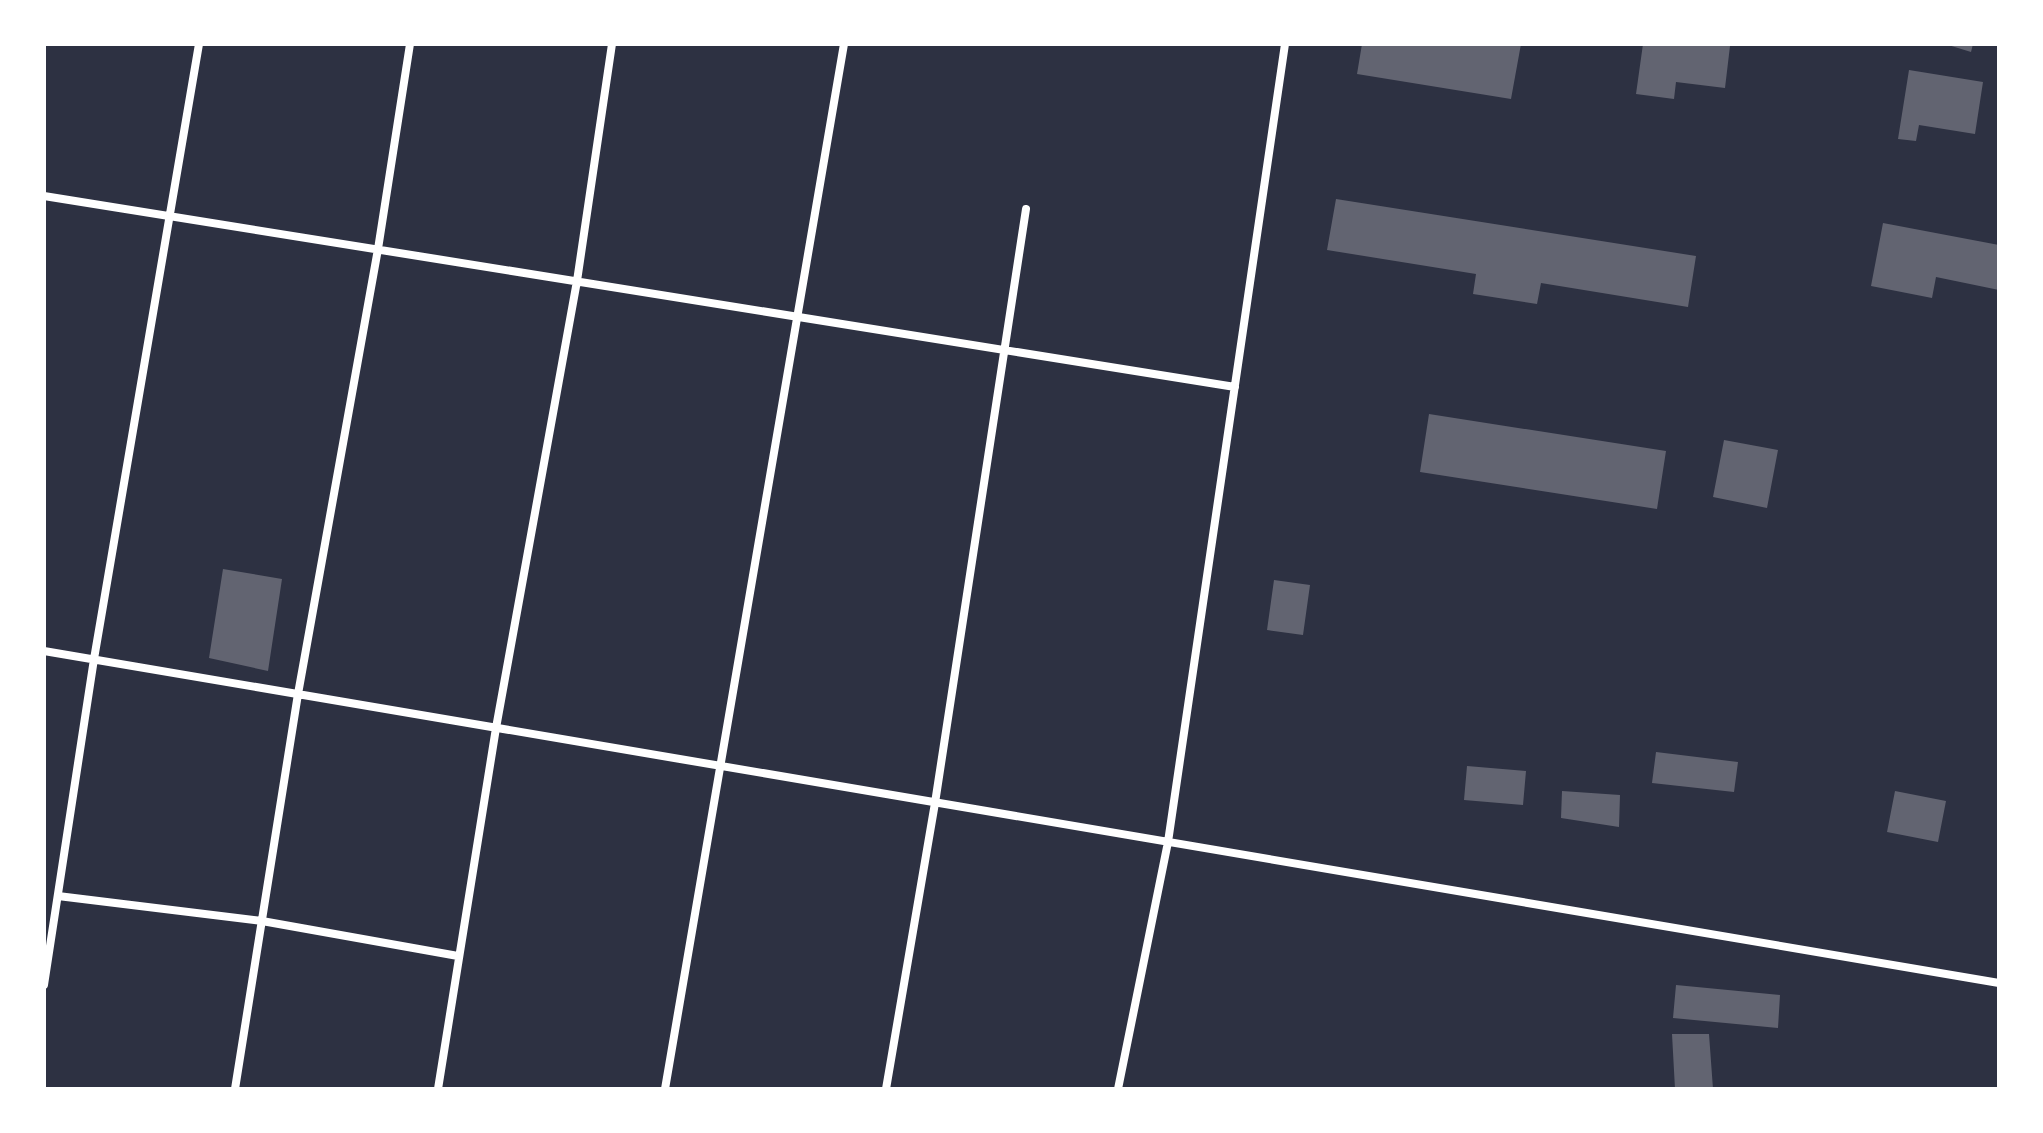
<svg xmlns="http://www.w3.org/2000/svg" width="2043" height="1133" viewBox="0 0 2043 1133" font-family="'Noto Sans',sans-serif">
<rect width="100%" height="100%" fill="#2d3142"/>
<path fill="#626471" d="M1362,44h159l-10,55 -154,-25z
M1643,44l87,2 -5,42 -49,-6 -2,17 -38,-5z
M1945,44h28l-2,8z
M1909,70l74,12 -8,52 -56,-9 -3,16 -18,-2z
M1336,199l360,57 -8,51 -147,-24 -4,21 -64,-10 3,-20 -149,-24z
M1883,223l116,22v45l-63,-13 -4,21 -61,-12z
M1429,414l237,37 -9,58 -237,-37z
M1724,440l54,10 -11,58 -54,-11z
M223,569l59,10 -14,92 -59,-13z
M1274,580l36,5 -7,50 -36,-5z
M1656,752l82,10 -4,30 -82,-9z
M1467,766l59,5 -3,34 -59,-5z
M1562,791l58,4 -1,32 -58,-9z
M1895,791l51,10 -8,41 -51,-10z
M1676,985l104,10 -2,33 -105,-10z
M1672,1034h37l4,55h-38z"/>
<g fill="none" stroke-linecap="round" stroke-linejoin="round">
<path stroke="#fff" stroke-width="8" d="M44,196l1191,191
M44,651l1955,332
M58,896l204,25 196,35
M44,985l50,-326 105,-615
M235,1089l63,-395 80,-445 32,-205
M438,1089l58,-361 81,-447 35,-237
M665,1089l179,-1045
M886,1089l49,-286 91,-594
M1118,1089l50,-247 117,-798"/>
</g>
<rect width="2043" height="1133" fill="none" stroke="#ffffff" stroke-width="92"/>
</svg>
